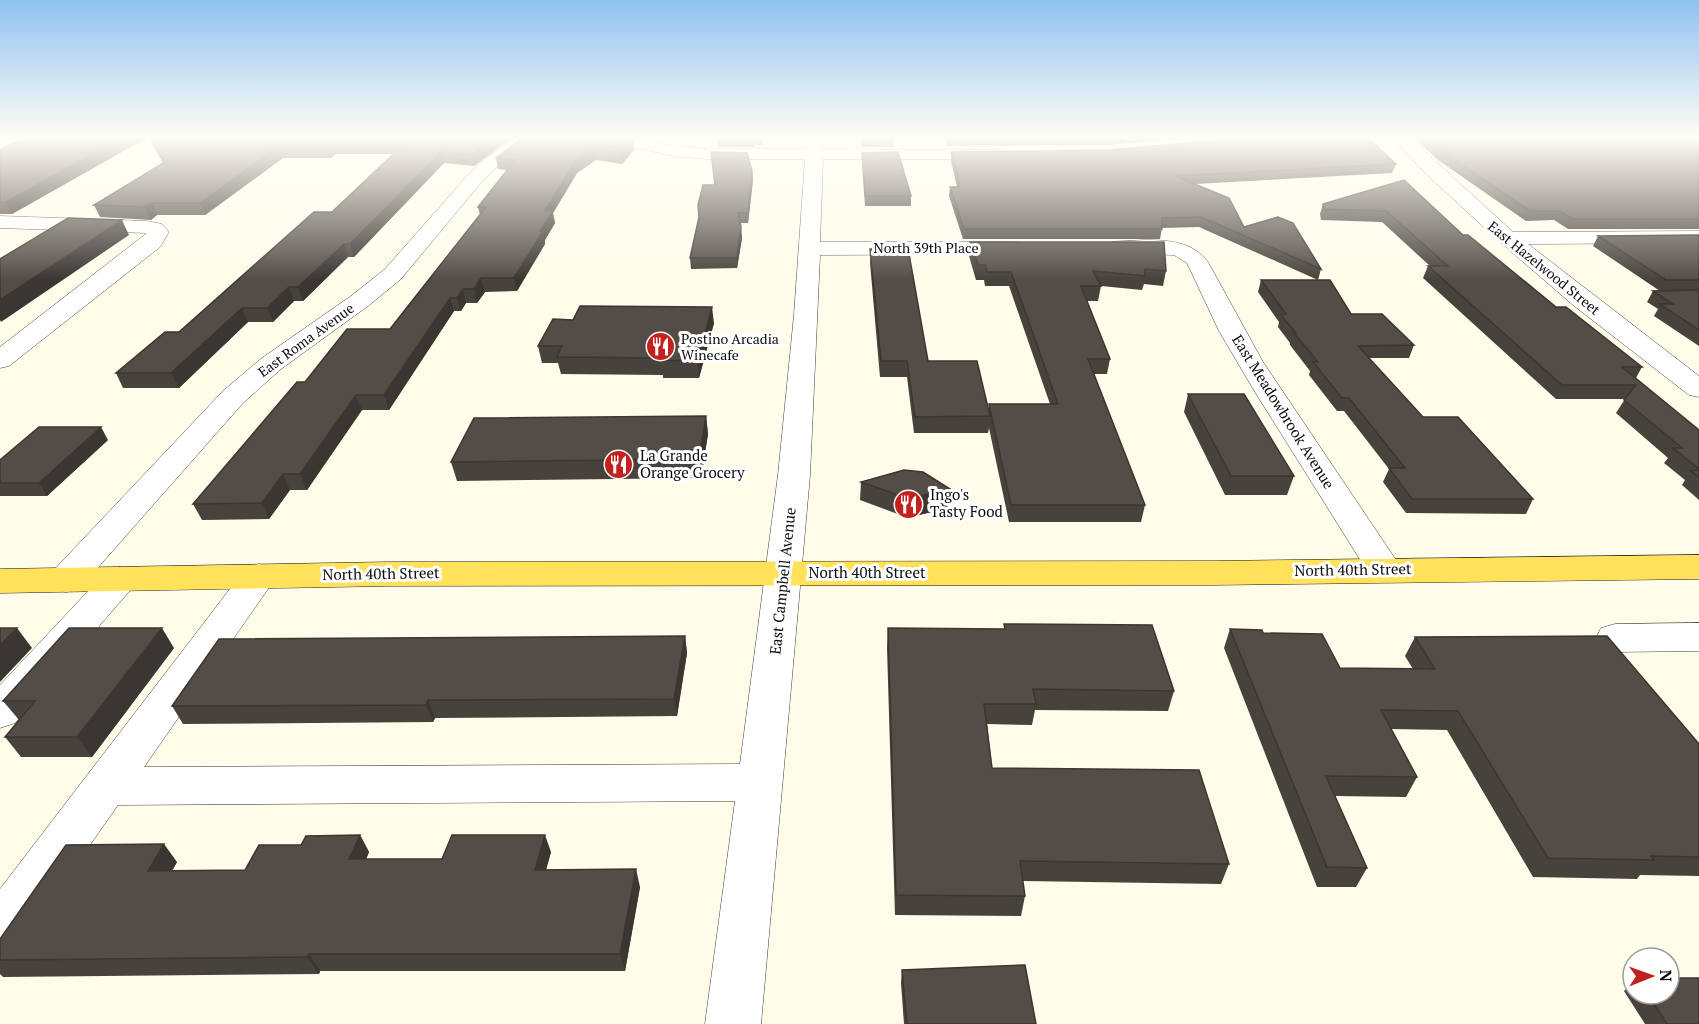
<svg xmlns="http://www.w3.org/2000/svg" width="1699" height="1024" viewBox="0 0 1699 1024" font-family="'PT Serif',serif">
<rect width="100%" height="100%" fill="#fffcea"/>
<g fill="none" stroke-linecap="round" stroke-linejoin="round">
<defs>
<path id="minor" d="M518,136h20l-41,31 -17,17 -79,95 -33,27 -87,63 -38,34 -164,186 -13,3 -13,-3 -5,-9 5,-9 170,-180 39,-33 89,-62 34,-27 82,-93 18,-17z
M597,136h32l45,10 33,3h99l1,-13h16v13l178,1 3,4 -3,4 -6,1h-172l-3,83h195l8,1 3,5 -3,5 -8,1 -195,1 -10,220 -49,549h-56l30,-223 -617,4 -100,142 -18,7v-65l246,-321 13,-4 13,4 5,8 -133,191 596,-3 38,-289 16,-160 11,-156h-98l-33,-3 -75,-16z
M1390,136h18l105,96 186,-1v12l-171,1 171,132v21l-10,-2 -116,-90 -73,-63 -73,-67z
M0,216l147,5 15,3 7,8 -9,15 -151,119 -9,2v-21l147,-114 -147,-5z
M1145,240c25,0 48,2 63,22l55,100 139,207 -5,8 -13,4 -13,-4 -116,-185 -36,-61 -32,-68 -13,-8 -54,-2 -8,-1 -3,-5 3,-5z
M120,567l13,4 5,8 -5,8 -118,136 -15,5v-43l107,-114z
M1699,623v28l-84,1 -14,-4 -5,-10 5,-10 14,-4z"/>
<path id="major" d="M1699,555v24l-486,6 -825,1 -388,7v-24l388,-7 825,-1z"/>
</defs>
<use href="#minor" stroke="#3e3e3e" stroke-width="1"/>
<use href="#major" stroke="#1c1c1c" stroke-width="1"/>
<use href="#minor" fill="#fff" fill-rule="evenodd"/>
<use href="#major" fill="#ffe25a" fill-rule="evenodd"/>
</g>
<path fill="#48423d" d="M23,136h491l-40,30 -30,-3 -90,94h-6l-45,44h-9l-21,21h-25l-69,66h-56l-7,-15 63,-41 153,-120 62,-58h-58l-5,4h-48l-78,57h-48l-6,5 -51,-3 -6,-12 69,-42 -15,-26 -136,77h-12v-64l23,-11z
M718,136h47l-3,9h-7l-1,2h-36z
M861,136h32v11h-32z
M945,136h254l-92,9 -160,1z
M1412,136h274v2l13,4v87h-131l-14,-9 -28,1 -88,-61z
M633,139l1,11 -12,14 -26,-4 -19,13 -24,40 2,10 -10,17v4l-28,47 -32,1 -8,11h-11l-5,8h-7l-65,99h-27l-55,80h-17l-21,29 -67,1 -9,-16 112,-122 85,-53 90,-114 -2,-8 29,-37 -9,-1 -2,-11z
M1108,150l288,14 -4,9 -197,11 49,43 77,42 -3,11 -119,-53 -37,1 -2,11h-197l-14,-43 1,-9h7l-6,-26v-9z
M862,153l49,43v10h-46z
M752,171l1,9 -5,43h-8l2,15 -5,30 -46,1 -1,-11 9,-40 16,-33z
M1404,180l59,55 93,72 86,60 -6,11 63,52v70l-17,-15 3,-5 -21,-17 4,-5 -52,-45 9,-14h-69l-133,-121 5,-12h2l-48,-44 -61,-2 -1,-6 3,-10z
M1699,235v55l-39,1 -67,-45 5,-10z
M970,242l196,29 -3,15 -19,-2 -2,6 -41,-4 -3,15h-11l23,58 -3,15h-13l51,131 -4,17h-132l-20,-94 -1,5h-74l-7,-56h-27l-10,-114v-14l58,112 61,48v-5h61l-41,-118h-24l-1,-6h-8l-7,-24z
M1261,280l90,34 63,31 -5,13h-40l54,59 110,82 -7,15 -120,-1 -23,-31 6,-13 -45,-58h-7l-28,-36 1,-4 -20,-26v-2l-12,-16 1,-5 -21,-30z
M1699,290v56l-45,-30 4,-7 -11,-7 6,-11z
M714,323l-15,55h-36v-3l-102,-1 -3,-11h-16l-4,-17z
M1188,394l106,82 -7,19h-62l-41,-83z
M706,416l2,18 -7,44 -244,3 -6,-19z
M108,440l-61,56h-47v-36z
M904,470l44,38 -33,8h-12l-43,-16 1,-18z
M1004,624l170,67 -6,20 -133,-1 -3,15 -45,-1 5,44 237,96 -8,20 -198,-3 2,15 -4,20 -126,-1 -8,-267 1,-20 116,1z
M1230,629l33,4 77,35 73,1 -8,-13 10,-19 284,107v132l-59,-1 -3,4 -104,-2 -86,-147 -56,-1 26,48 -11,20 -71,-1 32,72 -11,19h-39l-93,-239z
M685,636l2,17 -10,63 -242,2 -2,4 -250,2 -11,-18z
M174,648l-82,109h-71l-16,-20 14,-17 -16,-19z
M360,835l9,17 -3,7h76l109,-7 -5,18 94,17 -15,84h-305l-1,3 -316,3 -3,-3v-35l177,-77 -5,9 73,-1 56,-25z
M902,970l134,54h-132l-3,-41z
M1633,982v12h36l30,30h-54l-21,-33z"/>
<path fill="#3b3632" d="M125,136l23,1 -136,77 -6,-12z
M497,136h17l-40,30 -3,-11z
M761,136h4l-3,9z
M1108,136h91l-92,9z
M633,139l1,11 -12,14 -1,-11z
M332,143l4,11 -5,4 -3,-12z
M279,146l4,12 -78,57 -5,-12z
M595,149l1,11 -19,13 -24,40 2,10 -10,17v4l-28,47 -3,-13 26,-47 5,-20 30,-50z
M441,152l3,11 -90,94 -4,-13z
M752,171l1,9 -5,43v-10z
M152,203l5,12 -6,5 -6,-13z
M122,220l7,15 -128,87 -1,-2v-20z
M741,227l1,11 -5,30v-10z
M344,244l4,13 -45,44 -5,-14z
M481,278l4,14 -8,11 -3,-14z
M289,287l5,14 -21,21 -6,-14z
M463,289l3,14 -5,8 -4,-13z
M450,298l4,13 -65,99 -5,-15z
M712,307l2,16 -15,55 -1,-17z
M242,308l6,14 -69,66 -8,-15z
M356,395l6,15 -55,80 -7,-16z
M706,416l2,18 -7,44 -2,-19z
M101,427l7,13 -61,56 -8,-13z
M283,474l7,16 -21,29 -7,-16z
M950,489l-2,19 -33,8 1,-19z
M17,628l15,20 -32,34v-37z
M162,628l12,20 -82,109 -15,-20z
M685,636l2,17 -10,63 -3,-17z
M428,700l7,18 -2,4 -7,-17z
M360,835l9,17 -10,25 -10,-18z
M545,835l6,17 -10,35 -6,-17z
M164,844l13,18 -15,26 -14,-17z
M636,869l4,18 -15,84 -5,-17z
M309,954l11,17 -1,3 -12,-17z"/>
<path fill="#544d47" stroke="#3b3632" stroke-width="1.5" d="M23,136h102l-119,66h-6v-52l23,-11z
M149,136h348l-26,19 -30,-3 -91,92h-6l-46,43h-9l-22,21h-25l-71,65h-55l49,-41h14l135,-120h18l73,-69h-73l-4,3h-49l-79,57h-48l-7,4 -51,-2 71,-43z
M525,136h95l13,3 -12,14 -26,-4 -20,12 -30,50h8l-13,20h3l-29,47h-33l-7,11h-11l-6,9h-7l-66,97h-28l-56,79h-17l-21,29 -69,1 104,-122h8l42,-53h43l96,-122h-8l37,-47 -19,-2z
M718,136h36v3l-37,-1z
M861,136h32v2l-32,1z
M947,136h142l-141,2z
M1267,136h99l30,28 -221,12 54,22 15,29 34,-10 15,6 28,46 -120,-52 -39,1v11h-198l-14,-42h10l-9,-35 157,-2z
M1424,136h262v2l13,4v77h-126l-14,-8h-29l-89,-60z
M711,152l36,1 5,18 -4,42h-10l3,14 -4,31h-47l9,-41 -1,-12 5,-20h12z
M898,152l13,44h-46l-3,-43z
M1404,180l59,55h5l88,72h10l76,60h-20l77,63v39l-26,-21h9l-58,-48 12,-15h-74l-134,-119h20l-62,-55 -62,-2 -1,-5z
M68,218l54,2 -122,80v-41z
M1699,235v45h-33l-68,-44z
M970,242h194l2,29 -21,-2v7l-52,-5 8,15h-20l29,73h-22l57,146h-134l-22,-101h69l-47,-132h-24l-2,-7h-7z
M908,248l20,113h49l13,55 -75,1 -8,-56h-26l-11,-112z
M1261,280h69l21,34h31l32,31 -56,1 65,71h35l75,82h-121l-23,-31h16l-56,-70h-7l-29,-36h5l-24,-29h2l-15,-18 5,-1z
M1699,290v40l-39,-26h13l-20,-13z
M580,306l132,1 -14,54 -37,-1 1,-2 -105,-1 5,-11h-24l15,-27 20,1z
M1188,394h56l50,82h-63z
M706,416l-7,43 -248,3 23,-44z
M39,427h62l-62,56h-39v-23z
M904,470l19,2 27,17 -34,8h-12l-43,-15z
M1699,470v7l-8,-6z
M1004,624l148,1 22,66 -141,-2 3,15h-52l8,64 207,2 30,94 -209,-3 5,35 -129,-1 -8,-267 117,1z
M0,628h17l-17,17z
M69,628h93l-85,109h-72l30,-36h-32z
M1230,629l32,1 1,3 59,1 18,34 95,1 -20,-32 192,-1 92,108v113l-48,-1 3,4 -106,-2 -90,-147 -77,-1 36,67 -91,-1 41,92 -40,-1z
M685,636l-11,63 -246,1 -2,5 -254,1 47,-67z
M360,835l-11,24h93l10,-24h93l-10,35 101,-1 -16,85h-311l-2,3 -307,3v-21l66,-94 98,-1 -16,27 97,-1 14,-25h42l5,-9z
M1025,965l11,59h-129l-5,-54z
M1669,978h30v46h-32l-19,-30h21z"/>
<linearGradient id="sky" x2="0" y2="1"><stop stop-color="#8fc2ef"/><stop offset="0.49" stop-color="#fffef6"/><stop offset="1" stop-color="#fffef6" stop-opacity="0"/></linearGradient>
<rect width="1699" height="280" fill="url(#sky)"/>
<defs>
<symbol id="restaurant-disc" viewBox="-11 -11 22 22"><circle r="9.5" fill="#c2211d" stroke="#fff"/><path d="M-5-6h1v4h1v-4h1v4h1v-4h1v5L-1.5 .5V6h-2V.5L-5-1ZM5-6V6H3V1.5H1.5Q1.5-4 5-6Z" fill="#fff"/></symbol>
</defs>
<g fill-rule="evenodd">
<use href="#restaurant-disc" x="644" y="330" width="33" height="33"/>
<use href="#restaurant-disc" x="602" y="448" width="33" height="33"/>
<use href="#restaurant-disc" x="892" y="488" width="33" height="33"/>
</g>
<g text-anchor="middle" stroke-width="6" stroke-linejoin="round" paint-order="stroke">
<g font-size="14" fill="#0b0b0b" stroke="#fff">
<text x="926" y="253">North 39th Place</text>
<text transform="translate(1544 268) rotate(39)" y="5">East Hazelwood Street</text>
<text transform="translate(306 340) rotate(-36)" y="5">East Roma Avenue</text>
</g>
<g font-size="14" fill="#0b0b0b" stroke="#fff" text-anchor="start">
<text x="681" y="344">Postino Arcadia<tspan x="681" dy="16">Winecafe</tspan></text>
</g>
<g font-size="15" fill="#0b0b0b" stroke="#fff">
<text transform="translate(1283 412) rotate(58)" y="5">East Meadowbrook Avenue</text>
<text transform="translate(1353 570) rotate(-1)" y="5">North 40th Street</text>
<text x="867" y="578">North 40th Street</text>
<text transform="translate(381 574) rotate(-1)" y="5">North 40th Street</text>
<text transform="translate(783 581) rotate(-84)" y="5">East Campbell Avenue</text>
</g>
<g font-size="15" fill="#0b0b0b" stroke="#fff" text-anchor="start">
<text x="640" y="461">La Grande<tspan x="640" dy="17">Orange Grocery</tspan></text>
<text x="930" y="500">Ingo's<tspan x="930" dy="17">Tasty Food</tspan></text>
</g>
</g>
<g transform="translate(1651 976) rotate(89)"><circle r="28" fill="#ffffff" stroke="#9d9d9d" stroke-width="1.5"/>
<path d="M0-4.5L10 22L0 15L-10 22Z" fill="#c2211d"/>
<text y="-9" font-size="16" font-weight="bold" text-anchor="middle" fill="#0b0b0b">N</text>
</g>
</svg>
